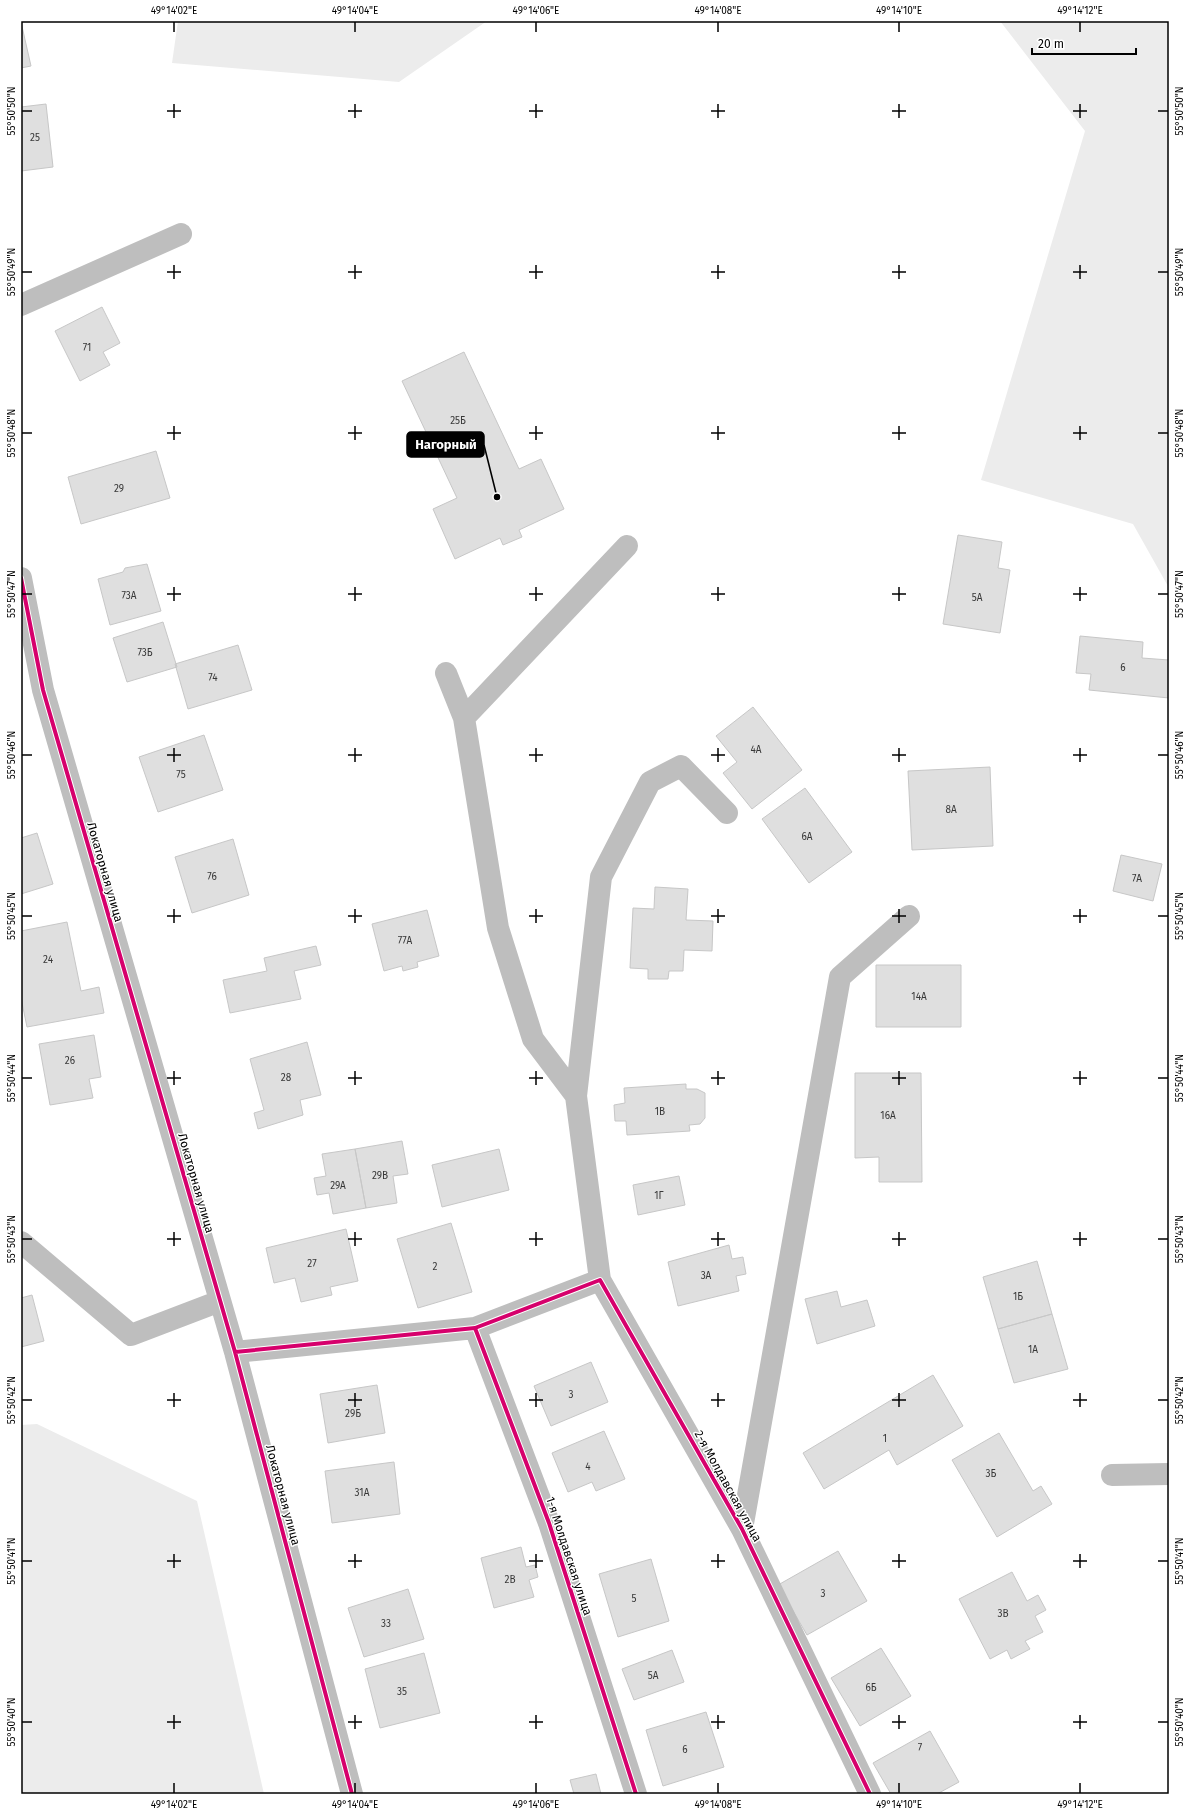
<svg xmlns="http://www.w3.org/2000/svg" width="1190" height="1815" viewBox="0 0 1190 1815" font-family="'Fira Sans',sans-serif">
<rect width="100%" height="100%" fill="#fff"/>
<path fill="#ececec" d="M178,21h309l-88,61 -227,-19z
M1000,21h169v567l-36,-64 -152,-44 104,-349z
M37,1424l160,77 67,293h-243v-369z"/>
<path fill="#dfdfdf" stroke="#c7c7c7" d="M21,22l10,44 -10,2z
M46,104l7,63 -32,4v-64z
M102,307l18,36 -17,9 7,13 -30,16 -25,-50z
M464,352l55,117 22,-10 23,50 -45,21 3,7 -19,8 -3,-7 -45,21 -22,-50 24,-11 -55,-117z
M156,451l14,47 -89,26 -13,-47z
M958,535l44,7 -4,26 12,2 -10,63 -57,-9z
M147,564l14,47 -51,14 -12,-46 25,-7 2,-4z
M163,622l14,45 -50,15 -14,-44z
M1080,636l63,6 -1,16 27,2v38l-80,-8 2,-16 -15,-1z
M238,645l14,45 -64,19 -13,-45z
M753,707l49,63 -50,39 -29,-36 14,-11 -21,-26z
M204,735l19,55 -65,22 -19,-55z
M990,767l3,79 -81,4 -4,-79z
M805,788l47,64 -43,31 -47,-64z
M37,833l16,51 -32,10v-56z
M233,839l16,56 -57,18 -17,-56z
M1121,855l41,9 -9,37 -40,-10z
M655,887l33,2 -2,31 27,1 -1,30 -28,-1 -1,21h-14l-1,8h-20v-10l-18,-1 3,-60 21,1z
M427,910l12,46 -22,6 1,5 -15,4 -1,-5 -18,5 -12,-47z
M67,922l14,69 18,-4 5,26 -77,14 -6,-29v-67z
M316,946l5,19 -27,6 7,28 -71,14 -7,-33 44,-9 -3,-13z
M876,965h85v62h-85z
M94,1035l7,42 -12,2 4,19 -43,7 -11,-61z
M307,1042l14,53 -21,5 3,15 -45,14 -4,-16 10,-3 -14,-51z
M855,1073h66l1,109h-43v-25l-24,1z
M686,1084v5h11l8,4v25l-5,6 -11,1 1,6 -63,4 -1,-14h-11l-1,-16 11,-2 -1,-15z
M402,1141l6,33 -15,2 4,27 -31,5 -11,-59z
M355,1149l11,59 -33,6 -4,-21 -12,2 -3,-17 12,-2 -4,-22z
M499,1149l10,41 -67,17 -10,-42z
M679,1176l6,29 -47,10 -5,-30z
M451,1223l21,69 -54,16 -21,-69z
M346,1229l12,52 -28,6 2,8 -31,7 -6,-24 -21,5 -8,-35z
M729,1245l3,14 11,-2 3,17 -10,2 3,15 -61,15 -10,-44z
M1037,1261l15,53 -54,15 -15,-52z
M837,1291l4,16 26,-7 8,26 -58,18 -12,-45z
M32,1295l12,46 -23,6v-49z
M1052,1314l16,55 -54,14 -16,-54z
M591,1362l17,40 -57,24 -17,-40z
M933,1375l30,51 -66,39 -8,-15 -65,39 -21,-36z
M377,1385l8,48 -57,10 -8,-49z
M604,1431l21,48 -29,12 -4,-9 -24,10 -16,-39z
M999,1433l34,58 8,-5 11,18 -55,33 -45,-77z
M394,1462l6,52 -68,9 -7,-52z
M521,1547l5,20 9,-2 3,12 -9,3 5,17 -40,11 -13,-50z
M838,1551l29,50 -60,34 -29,-50z
M651,1559l18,62 -51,16 -19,-63z
M1012,1572l15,29 11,-6 8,15 -11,6 8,16 -18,9 5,8 -19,10 -4,-9 -17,9 -31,-60z
M408,1589l16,50 -60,18 -16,-49z
M881,1648l30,48 -51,30 -29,-48z
M672,1650l12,32 -50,18 -12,-31z
M424,1653l16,60 -60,15 -15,-59z
M706,1712l18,55 -61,19 -17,-56z
M930,1731l29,51 -22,12h-46l-18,-31z
M596,1774l5,20h-27l-4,-14z"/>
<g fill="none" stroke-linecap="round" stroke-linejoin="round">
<path stroke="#bebebe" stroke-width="22" d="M21,305l160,-71
M21,578l22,112 192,662 117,442
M446,673l18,45 34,210 35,111 43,57
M464,718l163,-172
M727,813l-46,-47 -31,16 -49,95 -25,219 24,184 142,249 128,265
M21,1242l110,93 89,-34
M475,1328l74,195 87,271
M235,1352l240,-24 125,-48
M1112,1475l57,-1
M742,1529l98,-552 69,-61"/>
<defs>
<path id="cycleway" d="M21,578l22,112 192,662 117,442
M475,1328l74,195 87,271
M235,1352l240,-24 125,-48 142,249 128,265"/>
</defs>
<use href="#cycleway" stroke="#fff" stroke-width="6"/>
<use href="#cycleway" stroke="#d6006c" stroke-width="4"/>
</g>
<path fill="none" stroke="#000" stroke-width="1.5" d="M174,22v10M355,22v10M536,22v10M718,22v10M899,22v10M1080,22v10M174,104v14M355,104v14M536,104v14M718,104v14M899,104v14M1080,104v14M22,111h10M167,111h14M348,111h14M529,111h14M711,111h14M892,111h14M1073,111h14M1158,111h10M174,265v14M355,265v14M536,265v14M718,265v14M899,265v14M1080,265v14M22,272h10M167,272h14M348,272h14M529,272h14M711,272h14M892,272h14M1073,272h14M1158,272h10M174,426v14M355,426v14M536,426v14M718,426v14M899,426v14M1080,426v14M22,433h10M167,433h14M348,433h14M529,433h14M711,433h14M892,433h14M1073,433h14M1158,433h10M174,587v14M355,587v14M536,587v14M718,587v14M899,587v14M1080,587v14M22,594h10M167,594h14M348,594h14M529,594h14M711,594h14M892,594h14M1073,594h14M1158,594h10M174,748v14M355,748v14M536,748v14M718,748v14M899,748v14M1080,748v14M22,755h10M167,755h14M348,755h14M529,755h14M711,755h14M892,755h14M1073,755h14M1158,755h10M174,909v14M355,909v14M536,909v14M718,909v14M899,909v14M1080,909v14M22,916h10M167,916h14M348,916h14M529,916h14M711,916h14M892,916h14M1073,916h14M1158,916h10M174,1071v14M355,1071v14M536,1071v14M718,1071v14M899,1071v14M1080,1071v14M22,1078h10M167,1078h14M348,1078h14M529,1078h14M711,1078h14M892,1078h14M1073,1078h14M1158,1078h10M174,1232v14M355,1232v14M536,1232v14M718,1232v14M899,1232v14M1080,1232v14M22,1239h10M167,1239h14M348,1239h14M529,1239h14M711,1239h14M892,1239h14M1073,1239h14M1158,1239h10M174,1393v14M355,1393v14M536,1393v14M718,1393v14M899,1393v14M1080,1393v14M22,1400h10M167,1400h14M348,1400h14M529,1400h14M711,1400h14M892,1400h14M1073,1400h14M1158,1400h10M174,1554v14M355,1554v14M536,1554v14M718,1554v14M899,1554v14M1080,1554v14M22,1561h10M167,1561h14M348,1561h14M529,1561h14M711,1561h14M892,1561h14M1073,1561h14M1158,1561h10M174,1715v14M355,1715v14M536,1715v14M718,1715v14M899,1715v14M1080,1715v14M22,1722h10M167,1722h14M348,1722h14M529,1722h14M711,1722h14M892,1722h14M1073,1722h14M1158,1722h10M174,1783v10M355,1783v10M536,1783v10M718,1783v10M899,1783v10M1080,1783v10"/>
<g text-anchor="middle" stroke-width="3" stroke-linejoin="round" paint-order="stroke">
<g font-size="10" fill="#383838">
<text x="35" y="141">25</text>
<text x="87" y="351">71</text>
<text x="458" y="424">25Б</text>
<text x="119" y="492">29</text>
<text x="129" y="599">73А</text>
<text x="977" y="601">5А</text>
<text x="145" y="656">73Б</text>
<text x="1123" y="671">6</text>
<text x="213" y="681">74</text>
<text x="756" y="753">4А</text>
<text x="181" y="778">75</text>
<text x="951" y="813">8А</text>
<text x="807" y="840">6А</text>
<text x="212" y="880">76</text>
<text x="1137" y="882">7А</text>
<text x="405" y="944">77А</text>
<text x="48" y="963">24</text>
<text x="919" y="1000">14А</text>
<text x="70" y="1064">26</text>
<text x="286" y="1081">28</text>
<text x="660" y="1115">1В</text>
<text x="888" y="1119">16А</text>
<text x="380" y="1179">29В</text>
<text x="338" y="1189">29А</text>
<text x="659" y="1199">1Г</text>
<text x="312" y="1267">27</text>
<text x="435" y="1270">2</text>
<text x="706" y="1279">3А</text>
<text x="1018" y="1300">1Б</text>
<text x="1033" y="1353">1А</text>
<text x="571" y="1398">3</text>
<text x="353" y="1417">29Б</text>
<text x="885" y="1442">1</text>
<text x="588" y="1470">4</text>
<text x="991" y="1477">3Б</text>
<text x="362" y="1496">31А</text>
<text x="510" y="1583">2В</text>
<text x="823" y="1597">3</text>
<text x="634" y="1602">5</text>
<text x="1003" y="1617">3В</text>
<text x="386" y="1627">33</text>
<text x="653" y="1679">5А</text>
<text x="871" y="1691">6Б</text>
<text x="402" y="1695">35</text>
<text x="920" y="1751">7</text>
<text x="685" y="1753">6</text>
</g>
<g font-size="12" fill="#000" stroke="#fff">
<text transform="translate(105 872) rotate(74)" y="4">Локаторная улица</text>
<text transform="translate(196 1183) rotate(74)" y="4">Локаторная улица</text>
<text transform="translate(728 1486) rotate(61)" y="4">2-я Молдавская улица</text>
<text transform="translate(283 1495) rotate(75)" y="4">Локаторная улица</text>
<text transform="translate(569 1556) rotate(72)" y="4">1-я Молдавская улица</text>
</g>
</g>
<path fill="none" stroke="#000" stroke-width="1.5" d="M497 497L484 445"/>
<circle fill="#000" stroke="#fff" stroke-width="1.5" cx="497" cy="497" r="4"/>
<rect fill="#000" stroke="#000" stroke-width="1.5" x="407" y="432" width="77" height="25" rx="4"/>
<g font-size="13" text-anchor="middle" font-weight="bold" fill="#fff">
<text x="446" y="449">Нагорный</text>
</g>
<rect width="1190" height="1815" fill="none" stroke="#ffffff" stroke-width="44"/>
<path d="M1032 48v6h104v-6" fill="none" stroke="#000000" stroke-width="2"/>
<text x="1038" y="48" font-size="12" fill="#000000" stroke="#ffffff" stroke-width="3" paint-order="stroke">20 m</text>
<rect x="22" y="22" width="1146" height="1771" fill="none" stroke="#000" stroke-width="1.5"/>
<g font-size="10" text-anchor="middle" fill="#000">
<text x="174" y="14">49°14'02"E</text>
<text x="355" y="14">49°14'04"E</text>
<text x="536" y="14">49°14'06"E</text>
<text x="718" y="14">49°14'08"E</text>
<text x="899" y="14">49°14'10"E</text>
<text x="1080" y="14">49°14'12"E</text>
<text transform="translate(11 111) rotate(-90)" y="4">55°50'50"N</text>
<text transform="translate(1179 111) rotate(-90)" y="4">55°50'50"N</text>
<text transform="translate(11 272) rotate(-90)" y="4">55°50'49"N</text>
<text transform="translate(1179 272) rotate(-90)" y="4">55°50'49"N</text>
<text transform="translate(11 433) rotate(-90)" y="4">55°50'48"N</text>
<text transform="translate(1179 433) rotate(-90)" y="4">55°50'48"N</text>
<text transform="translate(11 594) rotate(-90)" y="4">55°50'47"N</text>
<text transform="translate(1179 594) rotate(-90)" y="4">55°50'47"N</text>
<text transform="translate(11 755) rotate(-90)" y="4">55°50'46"N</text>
<text transform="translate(1179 755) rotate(-90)" y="4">55°50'46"N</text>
<text transform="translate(11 916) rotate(-90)" y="4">55°50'45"N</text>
<text transform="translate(1179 916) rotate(-90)" y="4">55°50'45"N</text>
<text transform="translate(11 1078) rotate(-90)" y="4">55°50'44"N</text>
<text transform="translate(1179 1078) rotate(-90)" y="4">55°50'44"N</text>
<text transform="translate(11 1239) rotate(-90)" y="4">55°50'43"N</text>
<text transform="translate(1179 1239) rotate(-90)" y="4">55°50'43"N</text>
<text transform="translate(11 1400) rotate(-90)" y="4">55°50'42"N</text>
<text transform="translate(1179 1400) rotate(-90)" y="4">55°50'42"N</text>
<text transform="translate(11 1561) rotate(-90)" y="4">55°50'41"N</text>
<text transform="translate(1179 1561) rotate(-90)" y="4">55°50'41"N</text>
<text transform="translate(11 1722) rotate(-90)" y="4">55°50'40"N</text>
<text transform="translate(1179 1722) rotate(-90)" y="4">55°50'40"N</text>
<text x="174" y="1808">49°14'02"E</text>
<text x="355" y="1808">49°14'04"E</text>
<text x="536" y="1808">49°14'06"E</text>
<text x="718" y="1808">49°14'08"E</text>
<text x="899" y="1808">49°14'10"E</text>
<text x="1080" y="1808">49°14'12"E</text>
</g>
</svg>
